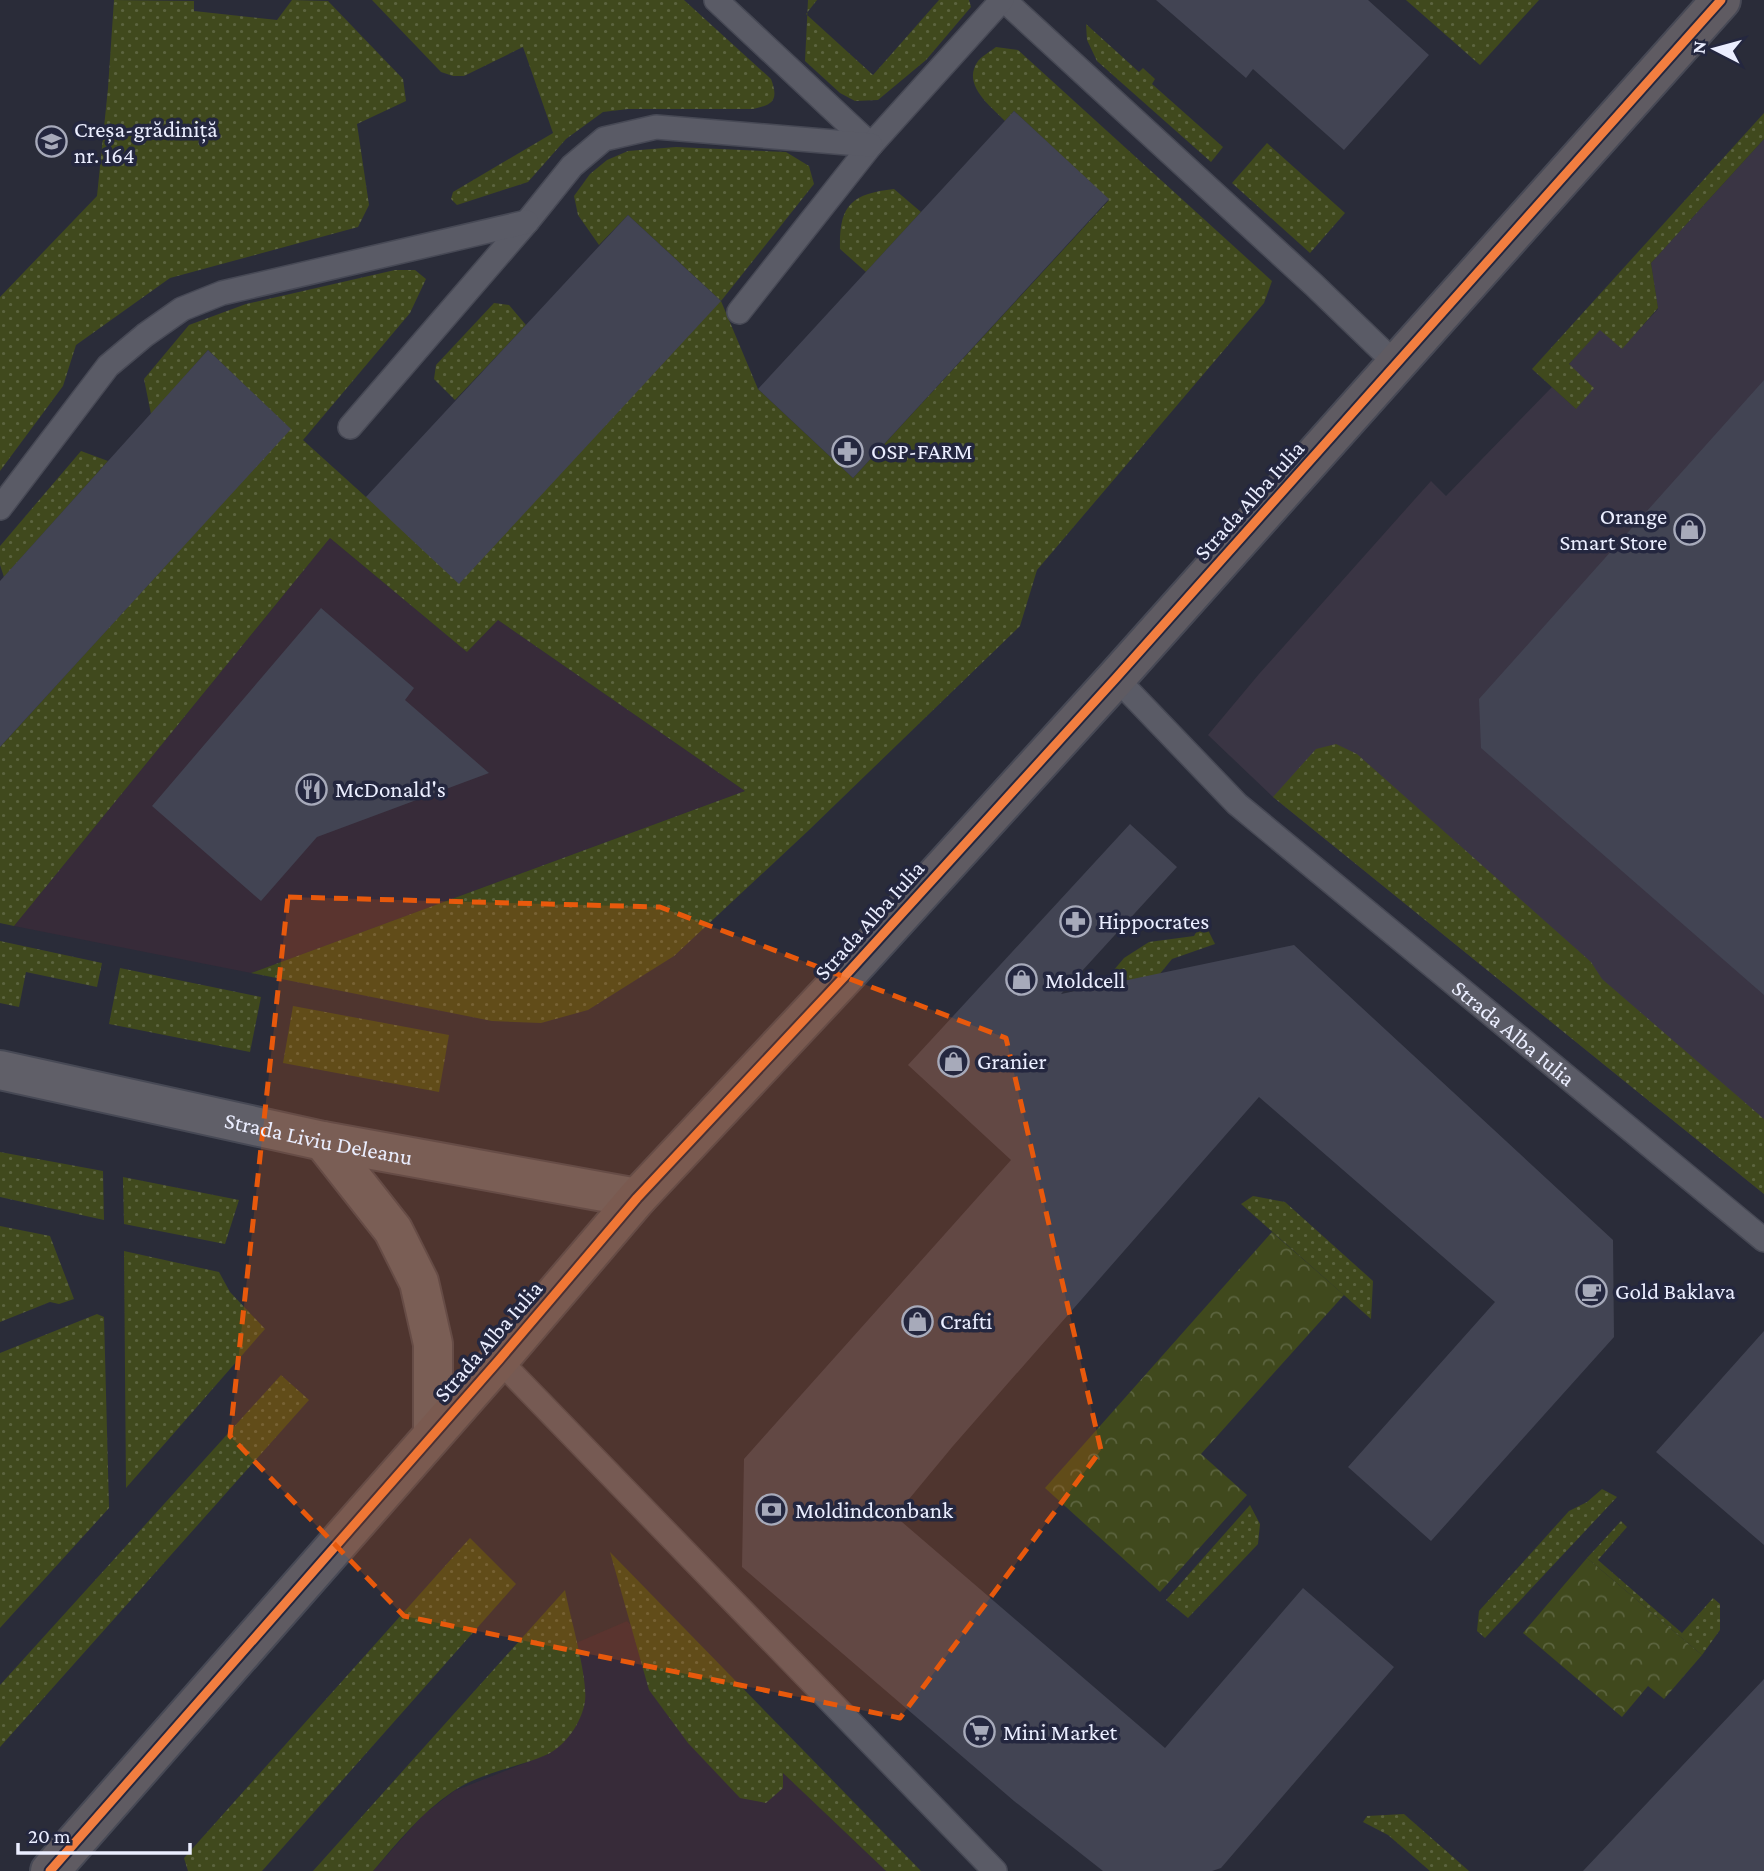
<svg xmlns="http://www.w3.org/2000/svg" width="1764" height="1871" viewBox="0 0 1764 1871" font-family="'Crimson Pro',serif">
<defs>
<pattern id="park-crowns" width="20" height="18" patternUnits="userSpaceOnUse" patternTransform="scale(1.75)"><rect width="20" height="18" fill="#40491d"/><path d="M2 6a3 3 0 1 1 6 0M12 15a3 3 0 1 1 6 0" fill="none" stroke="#5c643f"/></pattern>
<pattern id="garden-dots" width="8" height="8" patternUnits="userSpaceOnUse" patternTransform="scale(1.75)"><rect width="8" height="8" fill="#40491d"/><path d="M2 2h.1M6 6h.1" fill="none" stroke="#5c643f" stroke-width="1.8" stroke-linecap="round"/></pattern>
</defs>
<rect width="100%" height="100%" fill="#2a2c39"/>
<path fill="#372b39" d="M330,538l137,114 31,-32 247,171 -494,182 -237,-47z
M627,1621l34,35 225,215h-513l50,-56 31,-24 94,-37 36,-73 -8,-38z"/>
<path fill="#3a3544" d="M1764,139v1055l-491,-397 -65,-62 51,-61 172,-193 15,15 106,-109 24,22 -7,-45 31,-35 22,19 36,-39 -7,-46z"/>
<path fill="url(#park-crowns)" d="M1272,1232l72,63 -143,159 46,41 -87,97 -115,-104z
M1587,1558l115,97 -38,44 -16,-13 -26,31 -99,-84z"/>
<path fill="url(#garden-dots)" d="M114,0l80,1v10l83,9 15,-20 36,1 75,78 3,22 -49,23 12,81 -11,22 -188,51 -94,67 -13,41 -63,85v-174l97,-101 11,-108z
M372,0h312l87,79c8,21 2,26 -18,30h-125l-25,3 -37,27 -38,43 -71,23 -6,-6 2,-7 100,-59 -30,-86 -59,29h-11l-12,-4z
M808,0h9l-11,14 67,61 66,-75h30l2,7 -45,53 -48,40 -23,1 -15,-8 -35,-32z
M1406,0h133l-59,65z
M1086,24l53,48 4,-4 12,11 -3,5 71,63 -12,15 -114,-101 -10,-21z
M996,47l22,3 254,231 -8,22 -227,267 -17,56 -212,205 -134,125 -86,54 -47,13 -49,-2 -241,-48 494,-182 -247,-171 -31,32 -137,-114 -316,388 -14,-3v-176l290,-318 -82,-79 -57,64 -7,-35 45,-54 57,-21 149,-34h20l11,9 -16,34 -107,127 63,57 355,-196 -93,-86 -29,30 -21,-30 -4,-19 16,-22 17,-14 21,-9 48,-4 110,5 23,14 5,18 -93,117 37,88 95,89 256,-278 -95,-89 -9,10c-14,-15 -44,-36 -27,-60 4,-5 13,-10 18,-14z
M1764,113v26l-113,124 7,45 -36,41 -22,-19 -31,34 25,24 -18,21 -44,-40z
M1267,143l78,70 -35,40 -78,-70z
M894,189l27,23 -55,60 -26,-23c-1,-44 11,-55 54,-60z
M494,303l15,2 17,20 -71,75 -21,-21 2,-14z
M81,451l27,10 -104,116 -4,-12v-19z
M1336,744l21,10 234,208 11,17 162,140v75l-491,-397 43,-48z
M1203,920l12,24 -43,15 -50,61 -71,25 73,-87 25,-16 45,-6z
M0,941l102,22 -5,24 -71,-15 -7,35 -19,-4z
M120,968l141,29 -11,55 -141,-28z
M293,1006l156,29 -10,57 -156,-29z
M0,1152l103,19 1,49 -104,-23z
M123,1177l116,23 -14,44 -101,-20z
M1253,1196l32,6 88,79 -2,38 -130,-115z
M0,1226l50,10 24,63 -15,5 -9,-2 -50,20z
M124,1251l95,21 11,20 35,37 -139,159z
M97,1314l7,3 5,191 -109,120v-275z
M281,1375l28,25 -309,347v-62z
M1602,1489l15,8 -132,141 -8,-7 2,-20 90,-100 18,-9z
M1250,1505l10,19 -2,20 -70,74 -22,-18z
M1621,1521l6,6 -29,33 84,73 31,-35 7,6v26l-18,25 -115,-97z
M470,1538l46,46 -254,287h-74l-4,-13z
M610,1552l311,319h-35l-103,-98v15l-17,15 -26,-5 -52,-55 -39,-53z
M565,1590c5,27 23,87 20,111 -3,21 -19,45 -39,54 -30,13 -67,18 -94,37 -31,21 -55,51 -79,79h-60z
M1404,1814l65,57h-39l-42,-36 -25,-13 4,-6z"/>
<path fill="#424453" d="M1156,0h212l61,55 -85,95 -91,-81 -7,9z
M1014,111l95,88 -256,279 -95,-89z
M628,215l93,86 -262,283 -93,-87z
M208,350l83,79 -291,318v-166z
M1764,380v615l-283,-247 -2,-49z
M321,608l93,80 -9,12 84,73 -172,64 -56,64 -109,-95z
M1130,824l47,43 -116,127 233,-49 319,295 1,97 -183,204 -83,-74 147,-165 -236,-205 -306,349 -58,70 270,232 138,-160 91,79 -173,201 -9,3h-109l-89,-70 -272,-234 2,-108 267,-299 -103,-95z
M1764,1331v214l-108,-93z
M1764,1679v192h-181z"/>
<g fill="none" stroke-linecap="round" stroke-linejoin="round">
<defs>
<g id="lane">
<path d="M716,0l155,145"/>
<path d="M1004,0l310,285 82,79"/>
<path d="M739,312l132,-167 131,-145"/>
<path d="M350,427l177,-205 45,-56 32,-27 52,-12 215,18"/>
<path d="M0,508l108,-142 37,-31 37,-26 40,-16 305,-71"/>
<path id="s1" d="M1116,678l121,126 527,436"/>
<path d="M499,1360l496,511"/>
</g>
<g id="secondary">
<path id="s2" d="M0,1070l323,71 314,57"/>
<path d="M323,1141l70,89 26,52 14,62v89"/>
</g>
<path id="primary" d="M50,1871l449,-511 138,-162 208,-222 271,-298 605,-678"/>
</defs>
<use href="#lane" stroke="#474955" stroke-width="26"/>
<use href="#secondary" stroke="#474955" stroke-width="42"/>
<use href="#primary" stroke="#474955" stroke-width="42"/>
<use href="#lane" stroke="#5a5b66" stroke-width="23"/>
<use href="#secondary" stroke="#605f68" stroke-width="38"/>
<use href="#primary" stroke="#5f5b62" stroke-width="38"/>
<defs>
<path id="cycleway" d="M50,1871l449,-511 138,-162 208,-222 271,-298 605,-678"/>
</defs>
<use href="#cycleway" stroke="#24273f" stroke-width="13"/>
<use href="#cycleway" stroke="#f27e40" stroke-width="9"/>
</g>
<path fill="#e8590c" fill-opacity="0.2" stroke="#e8590c" stroke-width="5" stroke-dasharray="14 9" stroke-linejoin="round" d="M288,897l372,10 346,131 95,412 -201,268 -496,-102 -174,-180z"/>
<defs>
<symbol id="school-ring" viewBox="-11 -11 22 22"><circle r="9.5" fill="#24273f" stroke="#a7aaba" stroke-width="1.5"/><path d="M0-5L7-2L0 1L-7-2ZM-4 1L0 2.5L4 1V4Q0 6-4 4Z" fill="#a7aaba"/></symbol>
<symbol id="pharmacy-ring" viewBox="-11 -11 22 22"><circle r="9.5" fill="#24273f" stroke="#a7aaba" stroke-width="1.5"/><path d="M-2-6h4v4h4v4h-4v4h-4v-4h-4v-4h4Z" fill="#a7aaba"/></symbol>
<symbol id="shop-ring" viewBox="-11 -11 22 22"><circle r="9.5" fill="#24273f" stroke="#a7aaba" stroke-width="1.5"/><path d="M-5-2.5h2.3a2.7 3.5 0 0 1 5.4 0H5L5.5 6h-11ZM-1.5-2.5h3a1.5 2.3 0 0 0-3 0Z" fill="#a7aaba"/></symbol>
<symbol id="restaurant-ring" viewBox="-11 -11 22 22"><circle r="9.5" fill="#24273f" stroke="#a7aaba" stroke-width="1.5"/><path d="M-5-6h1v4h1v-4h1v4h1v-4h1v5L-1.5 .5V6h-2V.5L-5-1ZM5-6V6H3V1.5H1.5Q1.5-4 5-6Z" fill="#a7aaba"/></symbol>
<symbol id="cafe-ring" viewBox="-11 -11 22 22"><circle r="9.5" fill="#24273f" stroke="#a7aaba" stroke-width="1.5"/><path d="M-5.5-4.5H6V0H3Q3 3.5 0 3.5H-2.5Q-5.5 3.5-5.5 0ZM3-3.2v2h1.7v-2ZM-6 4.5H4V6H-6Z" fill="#a7aaba"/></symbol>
<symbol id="bank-ring" viewBox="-11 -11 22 22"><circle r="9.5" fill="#24273f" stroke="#a7aaba" stroke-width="1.5"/><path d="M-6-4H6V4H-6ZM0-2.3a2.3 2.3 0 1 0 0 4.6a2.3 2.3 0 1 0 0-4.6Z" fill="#a7aaba"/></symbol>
<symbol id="supermarket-ring" viewBox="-11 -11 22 22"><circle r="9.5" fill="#24273f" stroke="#a7aaba" stroke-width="1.5"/><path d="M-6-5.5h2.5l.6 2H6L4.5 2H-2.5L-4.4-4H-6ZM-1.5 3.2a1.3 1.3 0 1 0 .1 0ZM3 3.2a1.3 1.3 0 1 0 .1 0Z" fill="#a7aaba"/></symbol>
</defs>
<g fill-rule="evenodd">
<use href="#school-ring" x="34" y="124" width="35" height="35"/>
<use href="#pharmacy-ring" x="830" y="434" width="35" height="35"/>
<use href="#shop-ring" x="1672" y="512" width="35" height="35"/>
<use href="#restaurant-ring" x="294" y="772" width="35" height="35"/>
<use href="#pharmacy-ring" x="1058" y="904" width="35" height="35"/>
<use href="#shop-ring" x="1004" y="962" width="35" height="35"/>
<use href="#shop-ring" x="936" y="1044" width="35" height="35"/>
<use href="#cafe-ring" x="1574" y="1274" width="35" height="35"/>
<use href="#shop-ring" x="900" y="1304" width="35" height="35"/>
<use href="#bank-ring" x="754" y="1492" width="35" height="35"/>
<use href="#supermarket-ring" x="962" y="1714" width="35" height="35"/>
</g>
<g text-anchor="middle" stroke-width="7" stroke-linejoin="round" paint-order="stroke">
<g font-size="23" fill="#ebeeff" stroke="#24273f" text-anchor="start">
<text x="74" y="137">Creșa-grădiniță<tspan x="74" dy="26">nr. 164</tspan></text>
<text x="871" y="459">OSP-FARM</text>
<text x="1667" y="524" text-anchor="end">Orange<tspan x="1667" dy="26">Smart Store</tspan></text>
<text x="335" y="797">McDonald's</text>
<text x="1098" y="929">Hippocrates</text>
<text x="1045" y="988">Moldcell</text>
<text x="977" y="1069">Granier</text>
<text x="1615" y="1299">Gold Baklava</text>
<text x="940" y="1329">Crafti</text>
<text x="795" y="1518">Moldindconbank</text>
<text x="1003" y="1740">Mini Market</text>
</g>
<g font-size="23" fill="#ebeeff" stroke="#24273f">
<text transform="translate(1249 500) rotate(-48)" y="8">Strada Alba Iulia</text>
<text transform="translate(869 920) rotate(-48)" y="8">Strada Alba Iulia</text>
<text dy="8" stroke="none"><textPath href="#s1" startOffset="534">Strada Alba Iulia</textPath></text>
<text dy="8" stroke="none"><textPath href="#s2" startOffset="326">Strada Liviu Deleanu</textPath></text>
<text transform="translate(488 1341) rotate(-49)" y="8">Strada Alba Iulia</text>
</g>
</g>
<g transform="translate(1715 49) rotate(276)" stroke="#24273f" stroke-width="5" paint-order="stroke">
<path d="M0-5L12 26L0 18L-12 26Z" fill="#ebeeff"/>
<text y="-10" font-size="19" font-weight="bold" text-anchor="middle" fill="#ebeeff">N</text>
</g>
<path d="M18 1843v10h172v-10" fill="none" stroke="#ebeeff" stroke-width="3.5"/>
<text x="28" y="1843" font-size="21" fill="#ebeeff" stroke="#24273f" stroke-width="5" paint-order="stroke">20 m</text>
</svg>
